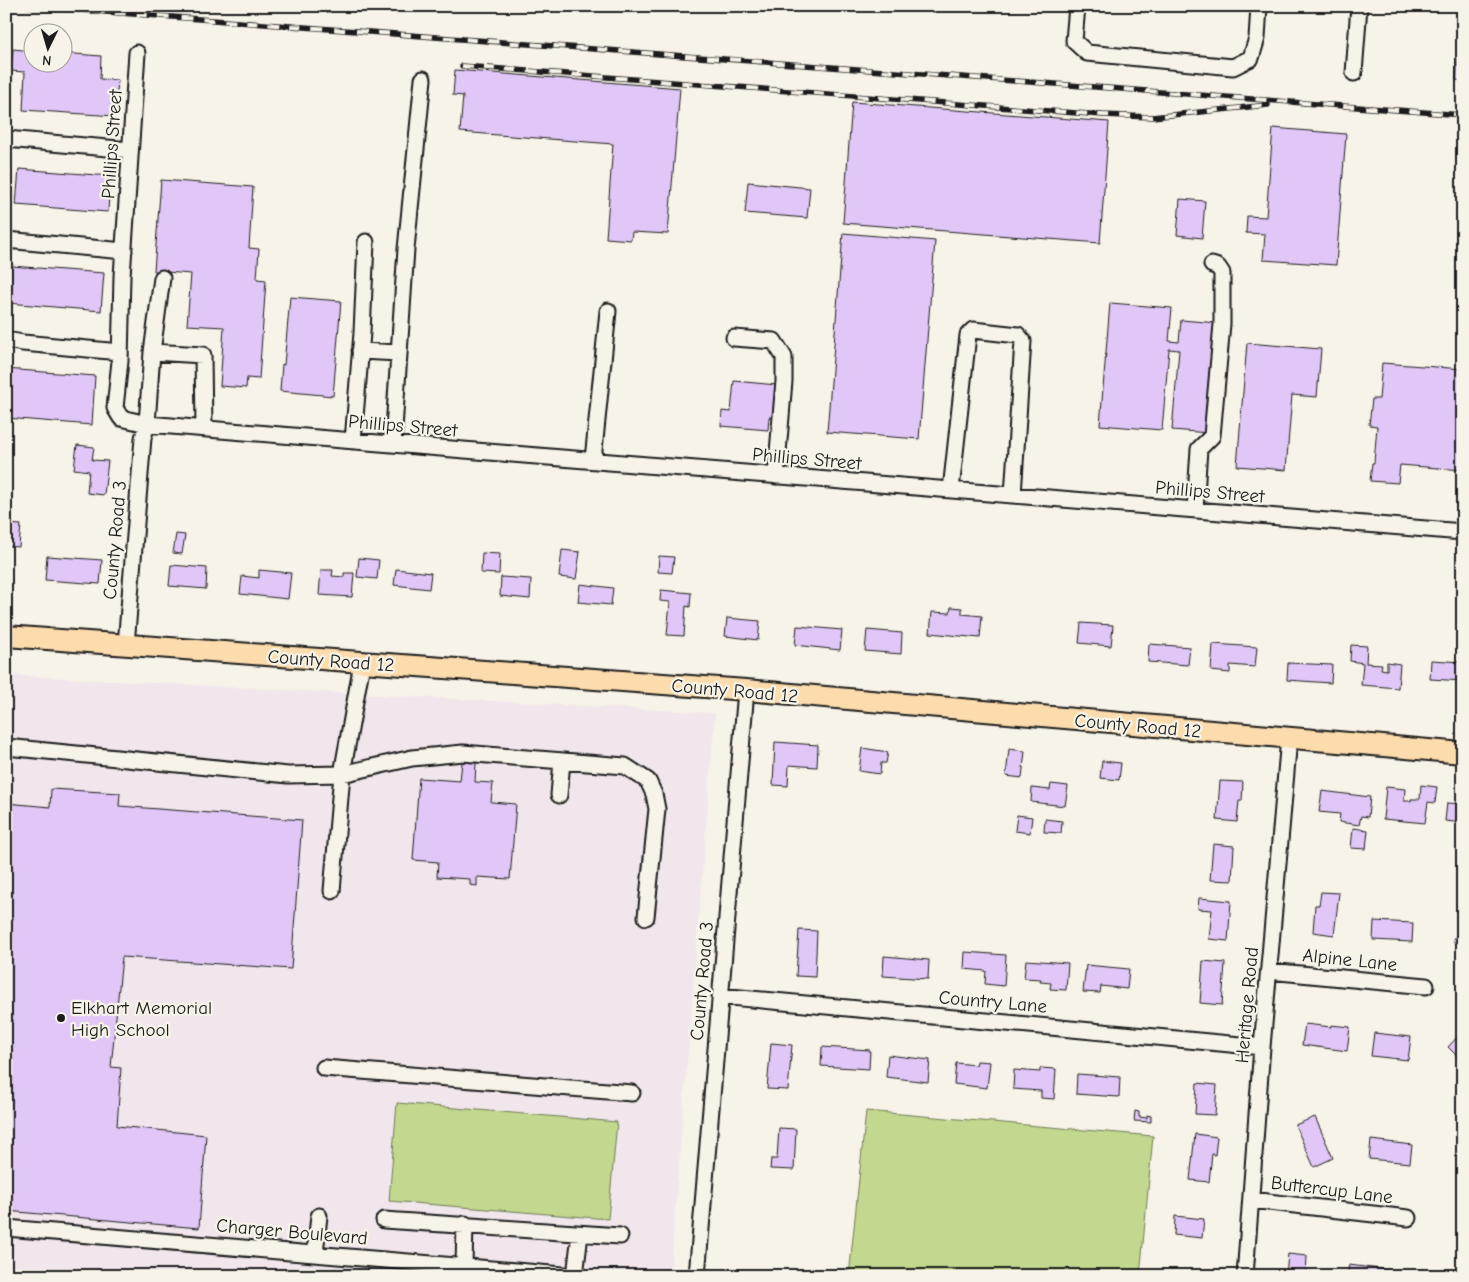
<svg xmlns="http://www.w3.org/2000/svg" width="1469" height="1282" viewBox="0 0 1469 1282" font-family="'Comic Neue',sans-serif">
<rect width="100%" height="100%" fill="#f7f3e8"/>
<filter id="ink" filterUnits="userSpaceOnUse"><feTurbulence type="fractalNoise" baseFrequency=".02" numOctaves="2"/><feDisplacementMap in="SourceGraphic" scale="10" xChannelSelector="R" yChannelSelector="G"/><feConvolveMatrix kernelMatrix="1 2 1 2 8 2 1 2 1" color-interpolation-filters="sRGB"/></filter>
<g filter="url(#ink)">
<path fill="#f0e6ec" d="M6,675l709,38 -45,563h-664z"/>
<path fill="#c2d88e" stroke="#6f7a55" d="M397,1103l220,19 -9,97 -219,-18z
M866,1111l287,25 -13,140h-291z"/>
<path fill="#e0c7f7" stroke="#1c1c1c" d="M13,49l19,2v11h30v-9l39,3 -1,23 18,1 -3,36 -92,-6 2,-38 -14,-1z
M1458,57h5v24l-7,-1z
M455,70l225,18 -12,146 -36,-2 -1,8 -25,-2 7,-94 -153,-12 3,-36 -10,-1z
M852,102l257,20 -9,121 -257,-20z
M1273,128l73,6 -10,131 -73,-5 2,-26 -19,-1 1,-17 19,1z
M19,169l91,7 -2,36 -92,-7z
M161,180l92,7 -4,61 10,1 -2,30 9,1 -7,99 -12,-1 -1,10 -26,-2 4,-59 -37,-2 4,-51 -37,-3z
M748,182l62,6 -3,30 -62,-5z
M1180,199l25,2 -3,37 -25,-3z
M843,233l92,8 -16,198 -92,-7z
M11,266l93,7 -3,38 -93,-8z
M290,297l51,4 -8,95 -53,-5 2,-27 2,1z
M1110,303l62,5 -3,33 10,1 2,-22 37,3 -9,110 -37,-3 7,-80 -10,-1 -7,81 -62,-5z
M1247,343l74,6 -4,48 -25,-2 -6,75 -49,-4z
M1382,363l81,6v101l-63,-5 -2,18 -28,-2 2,-18h2l3,-37 -8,-1 3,-26h7z
M6,369l89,7 -3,49 -86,-7z
M734,381l43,4 -3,33 -5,-1 -1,13 -47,-4 1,-15 9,1z
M77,445l17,2 -2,13 16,1 -4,34 -17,-2 2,-22 -15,-2z
M6,524l15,1 -2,22 -13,-1z
M176,534l9,1 -3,19 -9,-1z
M562,550l18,2 -4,27 -17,-2z
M482,553l18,1 -1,20 -18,-1z
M47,556l55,4 -2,24 -55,-4z
M659,556l15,1 -2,16 -14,-1z
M359,558l20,2 -2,19 -20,-2z
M171,565l36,3 -1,21 -37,-3z
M396,569l35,4 -2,16 -35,-4z
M259,570l32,3 -3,26 -48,-5 2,-18 17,2z
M321,570h12l-1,6 12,1v-4h10l-2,24 -33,-2z
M501,577l30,2 -1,20 -30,-3z
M580,584l33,4 -2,17 -33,-3z
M661,590l30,3 -1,14 -4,-1 -2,30 -17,-1 3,-33 -10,-1z
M951,607l11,1v6l20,2 -2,22 -50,-5 2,-21 18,1z
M727,618l33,3 -2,19 -33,-4z
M1081,623l32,2 -2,21 -32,-3z
M797,626l45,4 -2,20 -45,-5z
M867,630l35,3 -1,21 -36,-3z
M1149,644l41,3 -2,18 -40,-3z
M1213,644l44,3 -2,20 -25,-2v8l-19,-2z
M1351,645l16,1 -1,17 16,1 -1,5 6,1v-8l13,2 -2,24 -37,-3 2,-22 -13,-2z
M1431,660l32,2v19l-33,-2z
M1288,663l44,2 -1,18 -44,-3z
M775,742l43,3 -1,22 -28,-2 -1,21 -15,-1z
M862,748l26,4 -2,11h-5l-1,11 -21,-3z
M1009,749l16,2 -3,27 -16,-2z
M1102,761l19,2 -2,17 -19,-2z
M462,762l14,1 -1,19 18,1 -2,19 25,2 -6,75 -33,-2v9l-7,-1v-6l-33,-2 1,-15 -25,-2 6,-82 41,3z
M1220,781l23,1 -1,19h-3l-2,21 -20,-2z
M1051,784l17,2 -3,20 -34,-4 1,-14 18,2z
M1421,785l16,2 -2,16 -7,-1 -3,21 -42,-4 3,-32 19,2 -1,12h7v-2h9z
M51,789l69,4 -1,13 183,14 -11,149 -169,-12 -11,110 10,1 -4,58 89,9 -7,93 -193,-17v-408l44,4z
M1322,791l48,6 -2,20 -7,-1 -2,9 -20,-3 1,-8 -21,-2z
M1447,803l16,1v19l-18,-2z
M1017,815l15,2 -2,16 -15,-2z
M1045,819l17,2 -1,12 -17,-1z
M1353,828l15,2 -2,19 -15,-1z
M1213,844l21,2 -2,35 -22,-1z
M1321,892l18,1 -5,42 -21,-3 2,-27h4z
M1199,898l32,3 -3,40 -19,-2 3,-29 -14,-1z
M1374,921l39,2 -1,19 -39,-2z
M1463,927v22l-11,-9z
M799,930l18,1 -2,46 -19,-1z
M965,952l41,3 -2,31 -19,-2 1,-13 -22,-2z
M884,956l45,4 -1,19 -45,-3z
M1026,960l42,3 -2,27 -16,-1 1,-6 -11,-1 1,-3 -17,-1z
M1203,961l22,2 -3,42 -22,-2z
M1086,965l43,4 -2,20 -26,-3 -1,7 -17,-1z
M1305,1024l26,3v-2l19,2 -3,24 -45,-6z
M1463,1031v28l-2,1 -13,-13z
M1374,1033l37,4 -3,23 -37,-4z
M771,1043l21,2 -4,45 -21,-1z
M822,1047l48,3 -1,19 -48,-3z
M888,1055l42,5 -2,22 -42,-5z
M977,1061l13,1 -3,26 -33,-4 2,-21 20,2z
M1040,1068l16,1 -2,30 -13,-1v-7l-28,-2 1,-19 26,2z
M1077,1074l43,3 -1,20 -43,-3z
M1197,1083l20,2 -2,30 -20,-1z
M1135,1111l4,1v5l8,1v-3l4,1v6l-17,-1z
M1315,1117l18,41 -19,9 -19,-42z
M779,1128l17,1 -2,41 -24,-1 1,-10h6z
M1195,1134l22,3 -2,18 -3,-1 -3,28 -19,-2z
M1371,1140l41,5 -2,18 -41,-4z
M1175,1216l29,3 -2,19 -28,-3z
M1288,1254l19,2 -1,20h-20z
M1349,1265l39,5 -1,6h-40z"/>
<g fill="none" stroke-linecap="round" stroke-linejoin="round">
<defs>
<path id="minor" d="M1077,6l-3,35 13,12 146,14 18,-9 6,-20 2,-32
M137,53l-15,223 -2,85 -5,47 6,10 26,6 5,-72 51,3 1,73
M1354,73l5,-67
M6,139l124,11
M6,240l118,11
M734,338l40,3 10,16v24l-8,95
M6,340l17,3 97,9
M360,351l39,2
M152,352l10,-74
M353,441l9,-108 4,-91
M393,444l13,-195 17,-170
M593,460l15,-149
M951,490l17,-155 5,-5 45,5 5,6 -10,154
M1195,510l4,-61 13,-13 10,-112v-51l-4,-6 -6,-2
M126,645l17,-207 4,-14 1316,108
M6,747l282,28 54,-1 70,-16 51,-5 162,13 23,15 6,13 3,15 -11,108
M559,795l3,-34
M332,891l10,-117 20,-111
M1269,971l157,15
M720,996l542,51
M324,1068l308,25
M1251,1200l157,18
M384,1220l236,16
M6,1228l569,48
M315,1253l4,-37
M464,1266l1,-42
M575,1276l5,-42
M697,1276l49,-586
M1245,1276l17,-229 27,-309"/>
<path id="major" d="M6,636l740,54 717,63"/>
</defs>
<use href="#minor" stroke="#1c1c1c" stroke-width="19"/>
<use href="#major" stroke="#1c1c1c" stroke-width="24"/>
<use href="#minor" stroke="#f7f3e8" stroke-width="15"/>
<use href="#major" stroke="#fcdcac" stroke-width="20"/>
<defs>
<path id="rail" d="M27,6l1436,109
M462,66l641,49 49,2 116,-12"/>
</defs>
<use href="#rail" stroke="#1c1c1c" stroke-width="5.5"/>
<use href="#rail" stroke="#f7f3e8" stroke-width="4" stroke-dasharray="11" stroke-linecap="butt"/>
</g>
</g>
<circle fill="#1c1c1c" stroke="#f7f3e8" stroke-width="2" cx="61" cy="1018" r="5"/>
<g text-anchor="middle" stroke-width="4.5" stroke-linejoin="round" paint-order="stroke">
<g font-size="19" fill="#1c1c1c" stroke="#f7f3e8">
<text transform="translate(111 144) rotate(-86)" y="7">Phillips Street</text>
<text transform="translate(403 425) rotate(5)" y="7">Phillips Street</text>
<text transform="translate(807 458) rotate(5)" y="7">Phillips Street</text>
<text transform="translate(1210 491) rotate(5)" y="7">Phillips Street</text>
<text transform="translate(114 540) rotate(-85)" y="7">County Road 3</text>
<text transform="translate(331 660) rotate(4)" y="7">County Road 12</text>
<text transform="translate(735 690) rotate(5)" y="7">County Road 12</text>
<text transform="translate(1138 725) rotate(5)" y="7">County Road 12</text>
<text transform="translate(1350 959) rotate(6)" y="7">Alpine Lane</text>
<text transform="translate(701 981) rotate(-85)" y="7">County Road 3</text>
<text transform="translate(993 1001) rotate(5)" y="7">Country Lane</text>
<text transform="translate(1246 1005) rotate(-85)" y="7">Heritage Road</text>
<text transform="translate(1332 1189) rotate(7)" y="7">Buttercup Lane</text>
<text transform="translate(292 1231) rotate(5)" y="7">Charger Boulevard</text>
</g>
<g font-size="19" fill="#1c1c1c" stroke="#f7f3e8" text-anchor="start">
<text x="71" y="1014">Elkhart Memorial<tspan x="71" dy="22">High School</tspan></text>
</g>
</g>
<rect width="1469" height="1282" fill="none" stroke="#f7f3e8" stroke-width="25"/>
<rect x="12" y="12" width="1444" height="1257" fill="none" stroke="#1c1c1c" stroke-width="2" filter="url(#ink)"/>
<g transform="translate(48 48) rotate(185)"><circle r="24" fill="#f7f3e8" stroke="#9f9d96"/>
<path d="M0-4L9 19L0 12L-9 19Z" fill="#1c1c1c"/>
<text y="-8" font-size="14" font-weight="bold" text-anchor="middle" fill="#1c1c1c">N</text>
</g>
</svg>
